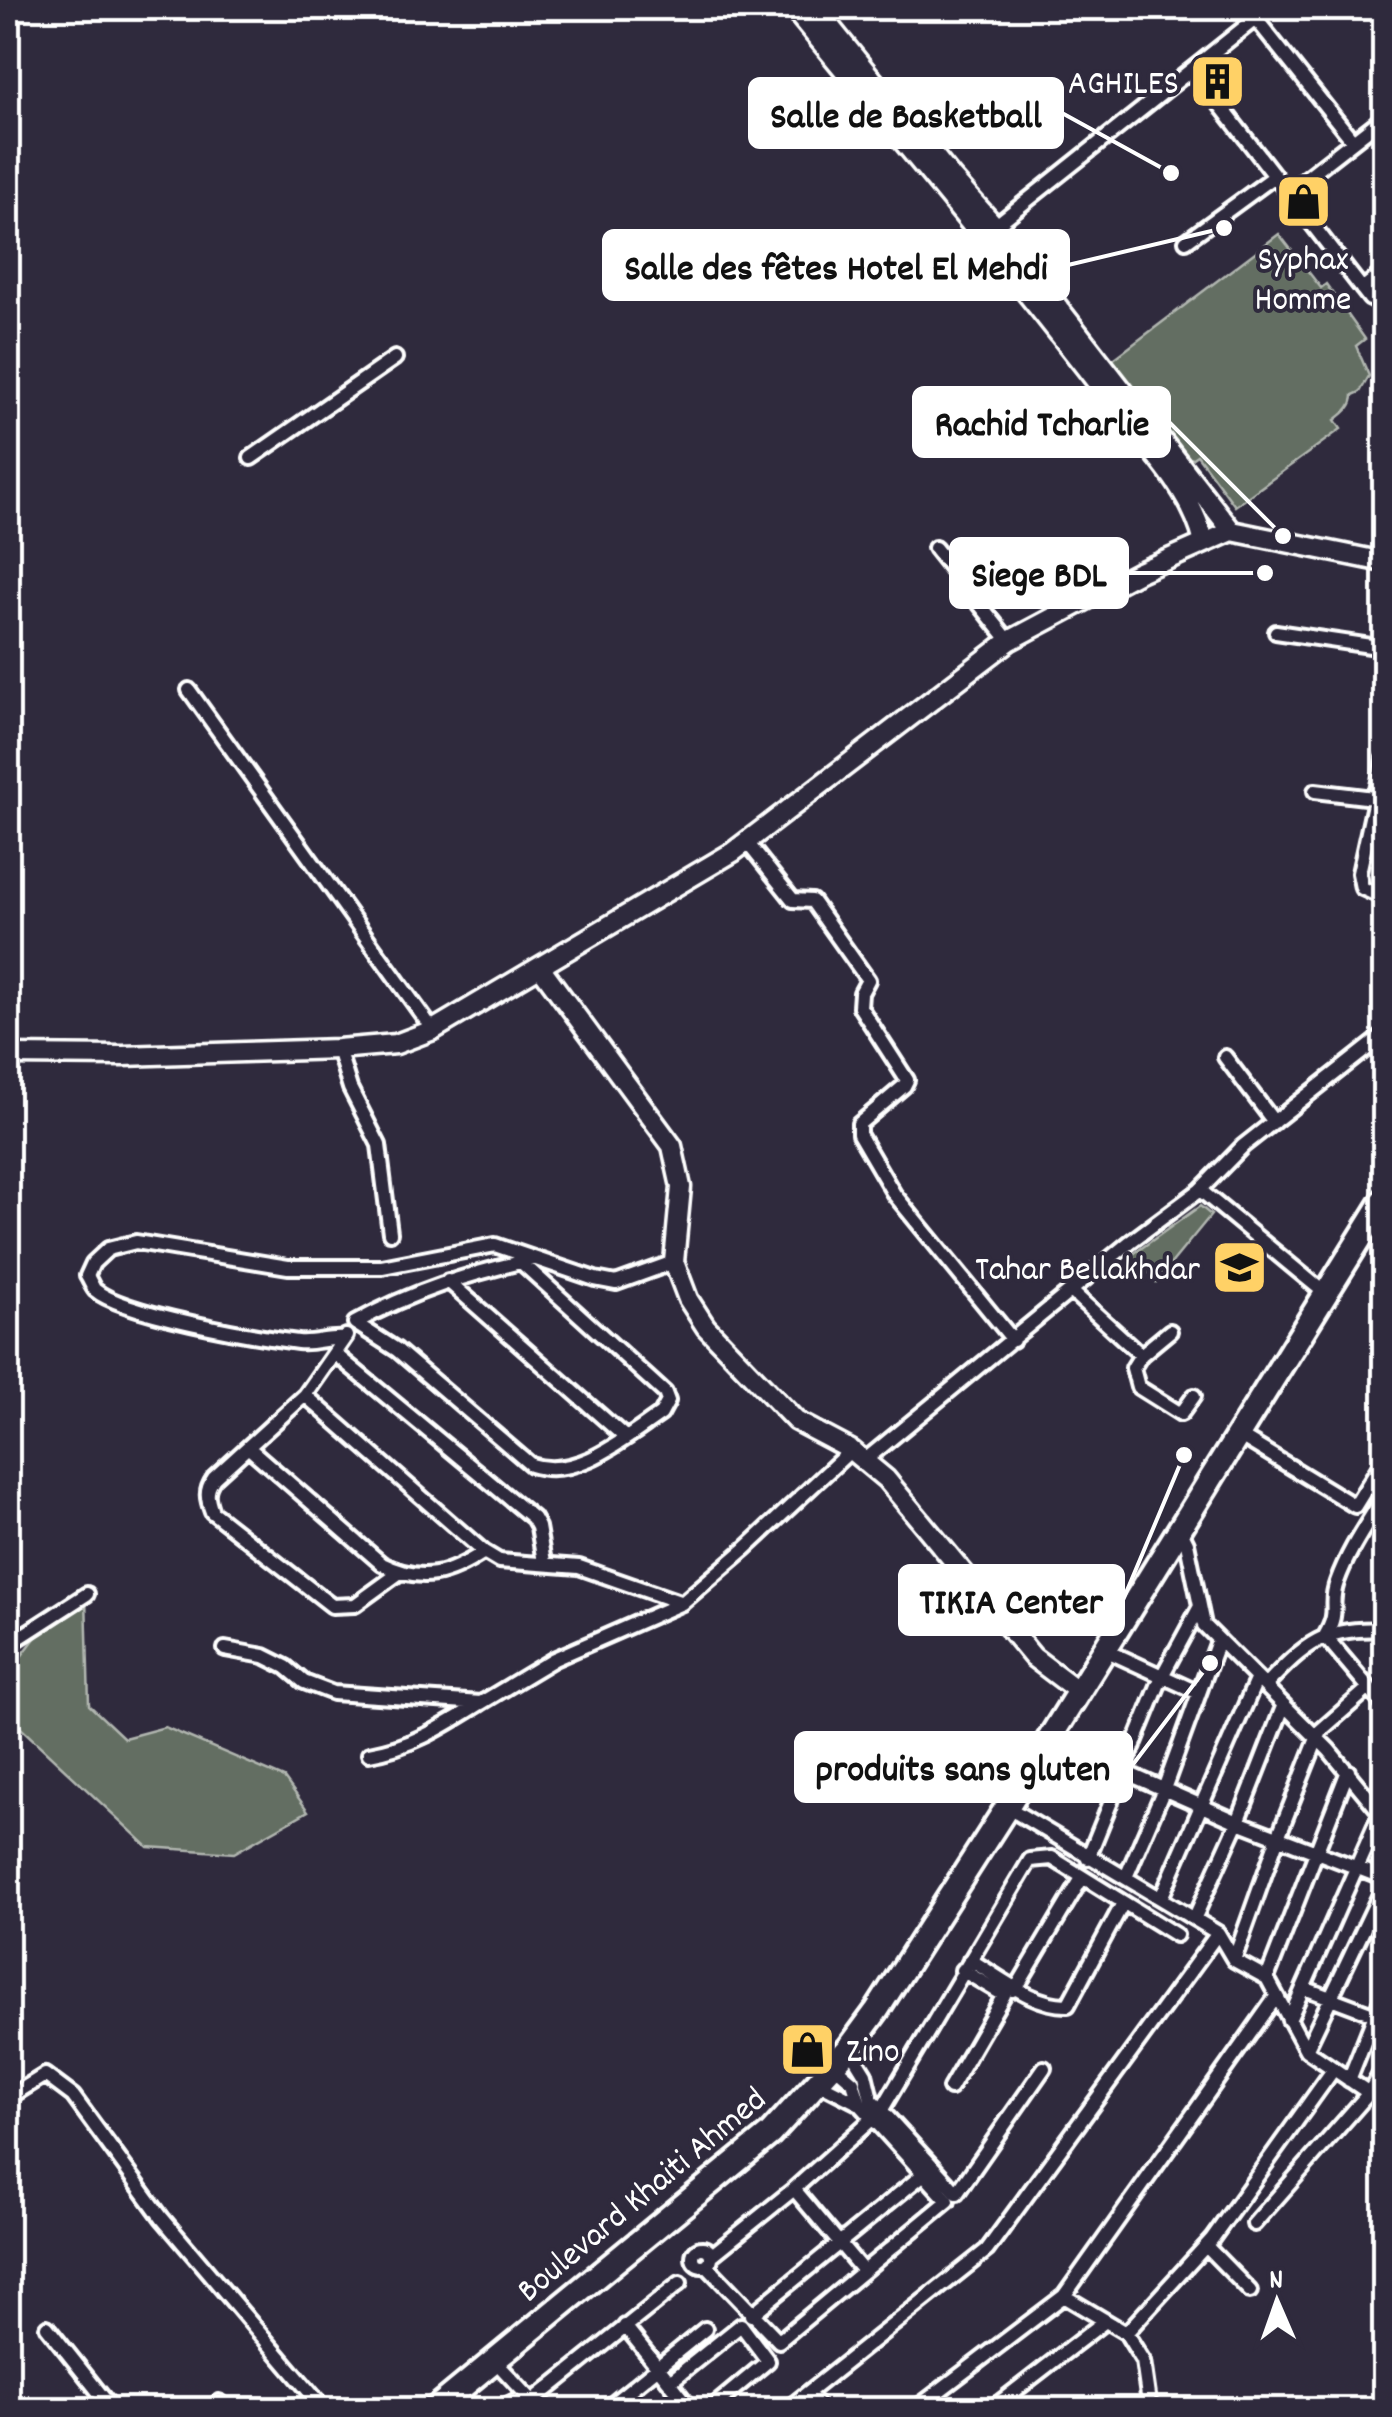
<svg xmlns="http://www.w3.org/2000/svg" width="1392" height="2417" viewBox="0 0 1392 2417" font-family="Dekko,sans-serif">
<rect width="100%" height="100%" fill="#2f2a3d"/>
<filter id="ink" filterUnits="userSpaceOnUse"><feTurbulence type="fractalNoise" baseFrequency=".01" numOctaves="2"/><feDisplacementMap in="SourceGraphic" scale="20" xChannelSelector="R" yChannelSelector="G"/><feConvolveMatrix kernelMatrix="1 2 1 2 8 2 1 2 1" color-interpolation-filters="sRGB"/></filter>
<g filter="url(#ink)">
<path fill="#636e62" stroke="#b1b6b0" stroke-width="2.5" d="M1279,234l42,54 5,-4 39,55 -9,7 13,30 -9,16 -7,3c0,12 -9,18 -18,25l6,9 -106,77 -38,-51 -9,6 -77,-100z
M1200,1206l11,9 -55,67 -27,-25z
M86,1597l3,108 35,33 41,-11 119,51 24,33 -74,42 -86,-6 -140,-131v-42l37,-49z"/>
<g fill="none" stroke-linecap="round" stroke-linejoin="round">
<defs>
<path id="street" d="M1256,19l97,122
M1193,70l177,229 14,3
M8,160l2,4
M1288,192l96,-75
M990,230l279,-222
M1186,241l89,-65
M1362,289l22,-17
M251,458l144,-100
M935,548l74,93
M1276,632l108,16
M189,690l244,340
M1384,758l-25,115 3,15 22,10
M1315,791l67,8
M746,841l47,59 19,1 56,79 -7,13 -1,14 47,73 -3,6 -45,38v10l35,60 119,146
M338,1049l12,39 29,57 11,88
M1225,1057l49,65
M521,1262l144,131 3,8 -7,13c-37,25 -84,66 -130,51l-134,-115 -42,-27c57,-32 116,-50 179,-64
M448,1281l178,157
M1071,1291l70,64
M1327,1295l-127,-105 43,-44 141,-111
M1170,1331l-29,24 -8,13 5,19 43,27 13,-18
M346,1336l-41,59 -91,83c-9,13 -7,20 -2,34l120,94 23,-1 44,-32
M344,1339c-16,-2 -30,5 -46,3 -40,-5 -176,-28 -203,-52 -2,-2 -6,-11 -8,-14l6,-13 15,-14 28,-7 152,25h94l113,-22 100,34 21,4 58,-21
M334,1353l199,165 5,9 6,35
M305,1395l179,157 15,9 80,6 103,36
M1237,1434l118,72 29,-47
M249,1448l133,116c40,20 67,11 102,-12
M864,1461l266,-219 70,-52
M1384,1496c-17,28 -36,55 -47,86 -9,24 4,27 -12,54l59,70
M1180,1529l7,14 17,82 125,125 55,67
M8,1645l79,-51
M225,1649l39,7 22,11 18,15 29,11 148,10 73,-44 128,-56 63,-54 106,-99
M1103,1649l96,44
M1266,1685c39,-41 59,-59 118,-55
M1077,1751l161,71 146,56
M369,1754c43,-7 75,-28 112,-51
M1007,1807l211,126 16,27 33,18 39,72 63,43 -115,131
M1088,1858l74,-182 37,-68
M1126,1877l38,-88 54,-148
M1161,1898l96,-220
M1195,1917l43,-95 45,-115
M970,1960c30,17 63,46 98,45l55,-102
M1234,1960l44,-123 42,-106 49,-43
M1267,1978l81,-207
M1304,1988l77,29
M1012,1990l5,-3 65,-109
M1289,2020l92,-208
M849,2048l16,26 6,25 86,94 87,-125
M1306,2050l78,-164
M832,2064l21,18 7,22
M1349,2080l35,-88
M950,2088l54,-93 -42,-25
M1369,2093l15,-27
M8,2098l37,-23 28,21 89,122 163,192
M794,2189l69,82
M1206,2246l44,45
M693 2257a9 9 0 1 1 18 0a9 9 0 1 1-18 0Z
M711,2256l83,-67 87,-78 149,-251 22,-2 124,77
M706,2265l73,76 169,-140 -88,-97 -43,-22
M1064,2296l62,37 17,28 7,49
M751,2315l174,-142
M625,2326l67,84
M47,2327l66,83
M1126,2333l86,-94 121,-169
M495,2361l46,49
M670,2382l71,-57 27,36 -59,49
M808,2393l13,17
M533,2401l147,-118
M219,2402l7,8
M497,2410l16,-8 26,6
M605,2410l100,-81
M786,2410l201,-160 231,-317
M914,2410l150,-114 212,-299
M990,2410l114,-88"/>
<path id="secondary" d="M793,8c106,129 214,257 316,390 34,44 83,90 95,145
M815,8l137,170 43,48 237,305
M1232,531l152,31
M541,968l131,178 9,41 -7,75 14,37 18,28 90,94 55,29 35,29 147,178 45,34
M8,1055l115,1 215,-7 58,-5 37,-14 300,-178 276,-211 128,-68 95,-42"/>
<path id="highway" d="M434,2410l336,-276 79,-86 28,-38 130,-203 377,-607"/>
</defs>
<use href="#street" stroke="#fff" stroke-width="20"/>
<use href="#secondary" stroke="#fff" stroke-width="25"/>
<use href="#highway" stroke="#fff" stroke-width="30"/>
<use href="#street" stroke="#2f2a3d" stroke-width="12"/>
<use href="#secondary" stroke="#2f2a3d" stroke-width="18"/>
<use href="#highway" stroke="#2f2a3d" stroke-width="22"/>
</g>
</g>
<defs>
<symbol id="building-square" viewBox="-11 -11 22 22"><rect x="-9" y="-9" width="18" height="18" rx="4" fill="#ffd166" stroke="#2f2a3d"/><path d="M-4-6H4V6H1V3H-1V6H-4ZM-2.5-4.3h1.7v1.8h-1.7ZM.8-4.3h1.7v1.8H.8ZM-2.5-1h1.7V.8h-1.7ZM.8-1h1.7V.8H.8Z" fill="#111"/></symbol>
<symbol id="shop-square" viewBox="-11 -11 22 22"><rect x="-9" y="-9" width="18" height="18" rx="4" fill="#ffd166" stroke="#2f2a3d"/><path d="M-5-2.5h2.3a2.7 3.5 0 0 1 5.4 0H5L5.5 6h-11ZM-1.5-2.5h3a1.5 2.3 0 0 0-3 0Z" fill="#111"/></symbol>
<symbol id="school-square" viewBox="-11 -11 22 22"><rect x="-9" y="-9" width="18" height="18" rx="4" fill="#ffd166" stroke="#2f2a3d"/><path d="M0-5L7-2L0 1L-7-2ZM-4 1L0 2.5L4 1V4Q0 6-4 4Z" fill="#111"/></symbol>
</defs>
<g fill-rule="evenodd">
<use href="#building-square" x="1186" y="50" width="63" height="63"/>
<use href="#shop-square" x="1272" y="170" width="63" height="63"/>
<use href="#school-square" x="1208" y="1236" width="63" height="63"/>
<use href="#shop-square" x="776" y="2018" width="63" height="63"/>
</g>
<g text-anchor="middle" stroke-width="8" stroke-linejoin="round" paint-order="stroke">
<g font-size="35" fill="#fff" stroke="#2f2a3d" text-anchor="end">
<text x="1179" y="93">AGHILES</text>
<text x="1303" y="269" text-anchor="middle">Syphax<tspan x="1303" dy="40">Homme</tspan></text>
<text x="1200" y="1279">Tahar Bellakhdar</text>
<text x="846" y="2061" text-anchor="start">Zino</text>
</g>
<g font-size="35" fill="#fff" stroke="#2f2a3d">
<text transform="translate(640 2193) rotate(-40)" y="12">Boulevard Khaiti Ahmed</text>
</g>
</g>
<path fill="none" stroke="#fff" stroke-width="4" d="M1171 173L1062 113M1224 228L1068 265M1283 536L1169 422M1265 573L1127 573M1184 1455L1123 1600M1210 1663L1131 1767"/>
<g fill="#fff" stroke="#2f2a3d" stroke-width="4">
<circle cx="1171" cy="173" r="10"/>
<circle cx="1224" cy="228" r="10"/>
<circle cx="1283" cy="536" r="10"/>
<circle cx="1265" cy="573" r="10"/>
<circle cx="1184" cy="1455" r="10"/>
<circle cx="1210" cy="1663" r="10"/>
</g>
<g fill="#fff" stroke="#fff" stroke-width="4">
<rect x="750" y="79" width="312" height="68" rx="10"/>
<rect x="604" y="231" width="464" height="68" rx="10"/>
<rect x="914" y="388" width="255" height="68" rx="10"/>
<rect x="951" y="539" width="176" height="68" rx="10"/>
<rect x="900" y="1566" width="223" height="68" rx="10"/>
<rect x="796" y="1733" width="335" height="68" rx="10"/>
</g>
<g font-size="38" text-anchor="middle" font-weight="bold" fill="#111">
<text x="906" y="127">Salle de Basketball</text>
<text x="836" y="279">Salle des fêtes Hotel El Mehdi</text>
<text x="1042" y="435">Rachid Tcharlie</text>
<text x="1039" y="586">Siege BDL</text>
<text x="1011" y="1613">TIKIA Center</text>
<text x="963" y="1780">produits sans gluten</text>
</g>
<rect width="1392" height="2417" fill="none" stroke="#2f2a3d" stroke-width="40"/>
<rect x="20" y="20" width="1352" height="2377" fill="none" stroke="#fff" stroke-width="4" filter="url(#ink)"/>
<g transform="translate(1277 2302) rotate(358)" stroke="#2f2a3d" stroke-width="8" paint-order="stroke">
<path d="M0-8L18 38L0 25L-18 38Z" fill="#ffffff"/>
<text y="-15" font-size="28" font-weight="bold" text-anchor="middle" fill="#ffffff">N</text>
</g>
</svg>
